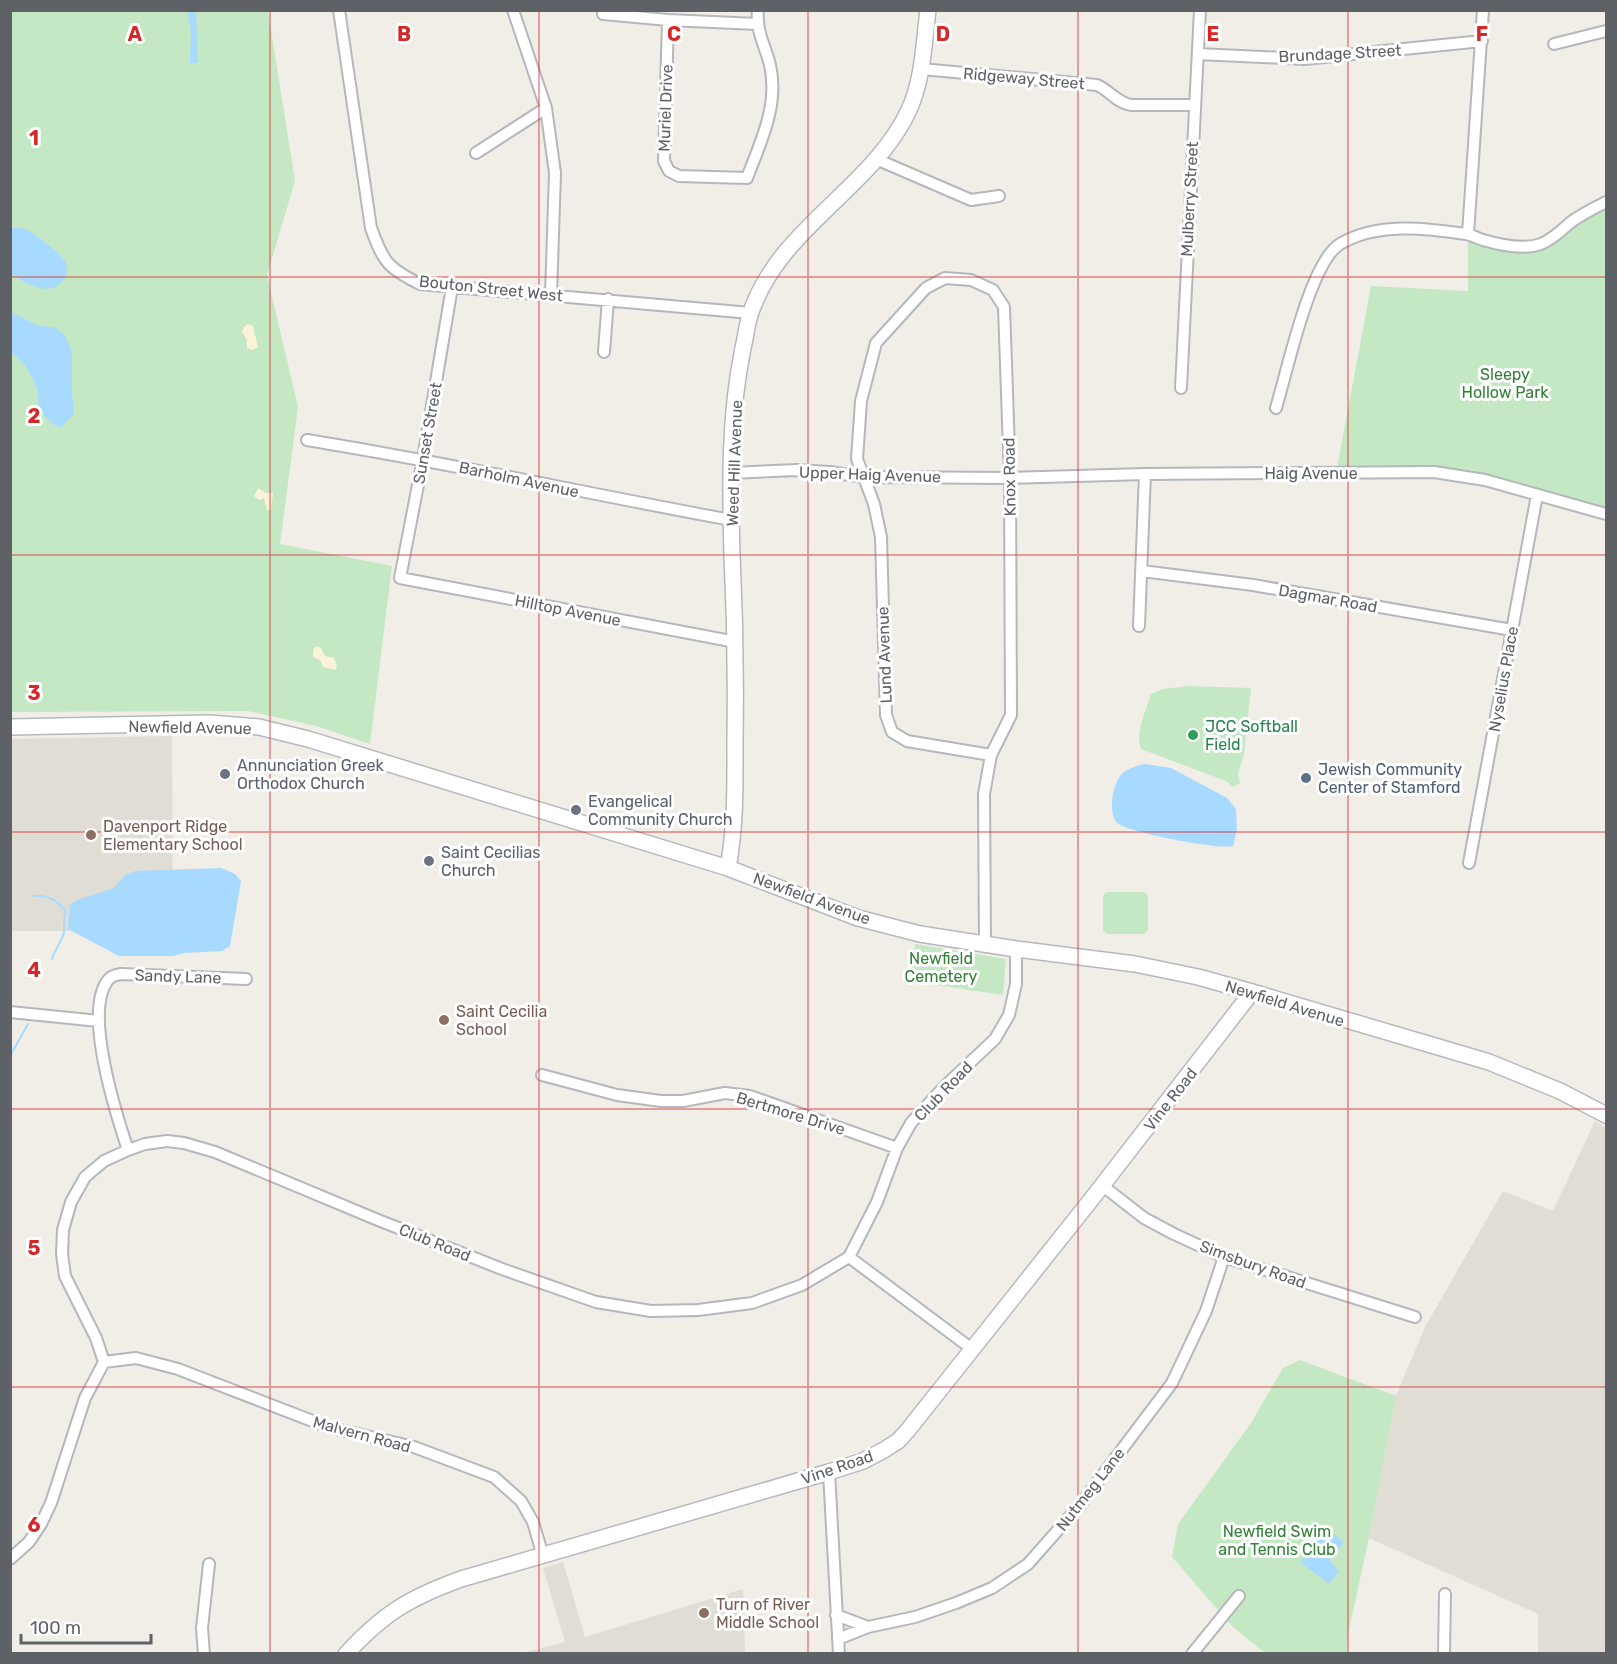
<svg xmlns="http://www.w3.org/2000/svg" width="1617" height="1664" viewBox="0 0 1617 1664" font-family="Rubik,sans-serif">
<rect width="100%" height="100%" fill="#f0eee7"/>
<path fill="#e0ddd5" d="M172,736l1,220h-54l-1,-25h-107l-1,-192z
M1595,1121l11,7v525h-68v-39l-169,-76 27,-142 29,-69 78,-136 50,20z
M563,1562l22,75 158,-48 2,64h-223l43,-11 -22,-74z"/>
<path fill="#c4e8c4" d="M11,11h257l27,170 -28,94 31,132 -18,137 112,22 -22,178 -54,-18 -68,-15 -237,1z
M1606,203v311l-150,-39 -120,-2 35,-187 97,5v-57l16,6 57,4z
M1188,686l63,2 -7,66 -6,20 2,9 -7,4 -7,-6 -85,-32c-6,-17 5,-38 10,-55l12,-5z
M1106,892h39l3,4v34l-4,4h-37l-4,-4v-34z
M915,944l91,15 -3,36 -93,-14z
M1300,1360l96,36 -27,142 -21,96 -1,19h-82l-34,-28 -59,-68 6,-33 73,-101 32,-55z"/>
<path fill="#fbf3d7" d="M247,324l6,2 5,21 -5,3 -6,-2v-8l-5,-8 2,-5z
M258,488l8,5h7l-2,17h-4l-3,-12 -5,2 -5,-4z
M316,646l5,2 4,8 9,2 3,8 -2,4 -12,-3 -3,-7 -7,-3v-7z"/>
<path fill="#a8d9ff" d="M187,11h9l2,52h-8l1,-31z
M10,228c5,0 11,-1 15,1 10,4 39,26 42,37 1,5 0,9 -3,13 -14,20 -37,5 -53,-5z
M11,312l26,13 19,3 9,7 7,18v40l2,21 -13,13c-9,0 -20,-14 -23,-23 -1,-3 0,-5 0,-9 0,-6 -4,-13 -6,-18 -6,-11 -12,-18 -21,-25z
M1145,764l26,4 56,30 9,11 1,20 -4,17c-14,4 -107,-14 -116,-23 -10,-11 -4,-43 7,-51 6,-4 14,-7 21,-8z
M221,868l14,6 6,7 -11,65 -8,5 -37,2 -12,3h-54l-51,-27 2,-25 7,-4 37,-12 11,-13 10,-4z
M1326,1528l18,14 -15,18 10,11 -10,13 -29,-22z"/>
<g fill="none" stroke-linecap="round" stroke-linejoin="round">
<path stroke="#a8d9ff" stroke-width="2" d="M34,896c12,-2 25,5 32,16 -4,7 0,17 -3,24 -4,8 -8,14 -11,23
M10,1056l18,-32"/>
<defs>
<path id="street" d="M339,10l32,218c12,33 16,40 49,56l331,29
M513,10l33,98 9,65 -4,122
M603,14l65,6 89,4
M668,20l-4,141 5,10 10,5 68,2c14,-37 32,-73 23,-113 -5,-20 -14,-33 -12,-55
M1554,44l52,-13
M1198,54l107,5 177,-18
M921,69l176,16c12,5 20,18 34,20h63
M476,153l70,-45
M876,159l95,41 28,-4
M1468,234l15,-224
M452,287l-29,172 -23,119 336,64
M604,352l4,-53
M1181,388l19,-378
M1276,408c11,-36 34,-146 64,-164 37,-22 85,-16 126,-10 6,1 11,4 17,6 17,5 41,10 58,4 12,-5 21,-14 30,-22 11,-8 23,-14 35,-20
M307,440c142,23 283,54 424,80
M731,473l65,-3 34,2 33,5 147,1 135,-4 289,-2 51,8 121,34
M1142,571l111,14 259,45
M1139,626l6,-152
M1469,863l68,-368
M985,944l-1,-150 7,-39 20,-40 -1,-237 -6,-171 -11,-17 -22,-10 -26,-2 -19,10 -50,55 -15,58 -4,58 17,45 7,33 5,178 6,17 15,9 84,14
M10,1012l89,9
M542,1075l75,20 44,6h22l42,-8 25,3 147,52
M128,1150c-12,-36 -43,-134 -22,-167 4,-7 9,-8 15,-9l125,5
M1103,1186l41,32 30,16 50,23 191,60
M849,1257l123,92
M104,1362l32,-4 42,11 150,58 86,20 80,30 27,24 12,21 10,34
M829,1472l10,182
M10,1559l19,-17 12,-18 10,-21 34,-105 19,-36 -8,-24 -31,-62 -3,-22 1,-24 8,-28 14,-25 19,-16 24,-11 17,-6 22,-3 17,2 31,9 163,68 124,49 94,33 55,9 47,-1 54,-7 50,-18 47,-28 28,-55 20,-54 14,-25 34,-37 50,-47 14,-24 7,-31v-35
M836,1615l32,12
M838,1639l30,-12 47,-10 41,-14 36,-15 36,-24 52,-59 92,-122 34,-72 18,-54
M204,1654l-2,-26 7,-64
M1192,1654l47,-58
M1444,1654l1,-60"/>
<path id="secondary" d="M10,727l199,-4 50,4 49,12 420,129 130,50 62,16 96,15 119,15 63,13 54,15 237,70 71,29 46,24
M728,868c8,-44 7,-84 7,-129 1,-61 0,-123 -3,-184 -2,-70 -3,-139 11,-207 3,-12 4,-25 8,-36 29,-85 121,-123 158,-202 14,-31 15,-67 19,-100
M346,1654c38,-41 63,-56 115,-75l368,-107 34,-11 21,-11 14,-9 10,-11 186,-234 158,-204"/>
</defs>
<use href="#street" stroke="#b4b7bb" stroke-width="14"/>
<use href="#secondary" stroke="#b5b9be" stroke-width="18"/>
<use href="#street" stroke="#fff" stroke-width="10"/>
<use href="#secondary" stroke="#fff" stroke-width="15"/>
</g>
<path fill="none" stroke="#d62828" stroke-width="1.5" stroke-opacity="0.55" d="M270,10v1644M539,10v1644M808,10v1644M1078,10v1644M1348,10v1644M10,277h1596M10,555h1596M10,832h1596M10,1109h1596M10,1387h1596"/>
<circle fill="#2e9e5b" stroke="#fff" stroke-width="2" cx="1193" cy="735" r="6"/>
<g fill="#6b7280" stroke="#fff" stroke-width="2">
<circle cx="225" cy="774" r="6"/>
<circle cx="576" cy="810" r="6"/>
<circle cx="429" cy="861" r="6"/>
</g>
<circle fill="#5c6f8a" stroke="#fff" stroke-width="2" cx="1306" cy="778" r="6"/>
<g fill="#8d6e63" stroke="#fff" stroke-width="2">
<circle cx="91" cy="835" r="6"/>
<circle cx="444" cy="1020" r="6"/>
<circle cx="704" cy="1613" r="6"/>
</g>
<g text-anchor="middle" stroke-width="6" stroke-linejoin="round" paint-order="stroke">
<g font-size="16" fill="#5e6267" stroke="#fff">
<text transform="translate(1340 53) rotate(-3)" y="6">Brundage Street</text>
<text transform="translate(1024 78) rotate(5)" y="6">Ridgeway Street</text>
<text transform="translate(665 108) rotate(-88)" y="6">Muriel Drive</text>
<text transform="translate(1189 199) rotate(-87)" y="6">Mulberry Street</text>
<text transform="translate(491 288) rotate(6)" y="6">Bouton Street West</text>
<text transform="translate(427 433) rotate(-80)" y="6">Sunset Street</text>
<text transform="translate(734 463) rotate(-88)" y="6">Weed Hill Avenue</text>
<text x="1311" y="479">Haig Avenue</text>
<text transform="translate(870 474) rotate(2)" y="6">Upper Haig Avenue</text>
<text transform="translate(1009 477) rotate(-91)" y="6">Knox Road</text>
<text transform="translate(519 479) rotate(12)" y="6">Barholm Avenue</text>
<text transform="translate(1328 598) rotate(10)" y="6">Dagmar Road</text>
<text transform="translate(568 610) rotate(11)" y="6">Hilltop Avenue</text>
<text transform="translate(884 655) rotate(-92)" y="6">Lund Avenue</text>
<text transform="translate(1503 679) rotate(-80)" y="6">Nyselius Place</text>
<text transform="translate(190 727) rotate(1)" y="6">Newfield Avenue</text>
<text transform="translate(812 898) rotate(20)" y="6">Newfield Avenue</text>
<text transform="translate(178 976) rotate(2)" y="6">Sandy Lane</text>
<text transform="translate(1285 1003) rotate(17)" y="6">Newfield Avenue</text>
<text transform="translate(943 1091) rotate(-46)" y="6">Club Road</text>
<text transform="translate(1170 1099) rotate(-52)" y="6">Vine Road</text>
<text transform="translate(791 1113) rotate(17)" y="6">Bertmore Drive</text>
<text transform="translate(435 1242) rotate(22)" y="6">Club Road</text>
<text transform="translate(1253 1264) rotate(20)" y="6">Simsbury Road</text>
<text transform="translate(362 1434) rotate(15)" y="6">Malvern Road</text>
<text transform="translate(837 1467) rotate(-19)" y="6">Vine Road</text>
<text transform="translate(1090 1489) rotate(-52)" y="6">Nutmeg Lane</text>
</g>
<g font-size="16" fill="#338137" stroke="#fff">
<text x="1505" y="380">Sleepy<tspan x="1505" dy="18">Hollow Park</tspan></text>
<text x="941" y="964">Newfield<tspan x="941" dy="18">Cemetery</tspan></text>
<text x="1277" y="1537">Newfield Swim<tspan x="1277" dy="18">and Tennis Club</tspan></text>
</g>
<g font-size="16" fill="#27864d" stroke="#fff" text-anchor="start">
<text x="1205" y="732">JCC Softball<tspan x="1205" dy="18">Field</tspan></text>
</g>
<g font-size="16" fill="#5b616d" stroke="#fff" text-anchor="start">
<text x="237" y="771">Annunciation Greek<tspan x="237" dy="18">Orthodox Church</tspan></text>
<text x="588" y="807">Evangelical<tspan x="588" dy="18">Community Church</tspan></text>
<text x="441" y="858">Saint Cecilias<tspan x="441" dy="18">Church</tspan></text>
</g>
<g font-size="16" fill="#4e5e75" stroke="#fff" text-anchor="start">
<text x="1318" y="775">Jewish Community<tspan x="1318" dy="18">Center of Stamford</tspan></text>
</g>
<g font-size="16" fill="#785e54" stroke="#fff" text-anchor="start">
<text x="103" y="832">Davenport Ridge<tspan x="103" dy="18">Elementary School</tspan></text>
<text x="456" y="1017">Saint Cecilia<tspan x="456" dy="18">School</tspan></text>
<text x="716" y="1610">Turn of River<tspan x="716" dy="18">Middle School</tspan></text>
</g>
</g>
<g font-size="20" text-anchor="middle" font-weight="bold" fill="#d62828" stroke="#fff" stroke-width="6" stroke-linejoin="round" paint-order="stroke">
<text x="135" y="41">A</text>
<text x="404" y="41">B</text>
<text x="674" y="41">C</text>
<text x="943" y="41">D</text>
<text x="1213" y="41">E</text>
<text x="1482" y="41">F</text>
<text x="34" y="145">1</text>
<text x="34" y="423">2</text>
<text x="34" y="700">3</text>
<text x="34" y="977">4</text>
<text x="34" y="1255">5</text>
<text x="34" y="1532">6</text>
</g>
<rect width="1617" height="1664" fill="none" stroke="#5e6267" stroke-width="24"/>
<path d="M21 1634v9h130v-9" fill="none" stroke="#5e6267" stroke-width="3"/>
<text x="30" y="1634" font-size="18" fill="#5e6267" stroke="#ffffff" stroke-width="4.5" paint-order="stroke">100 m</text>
</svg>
